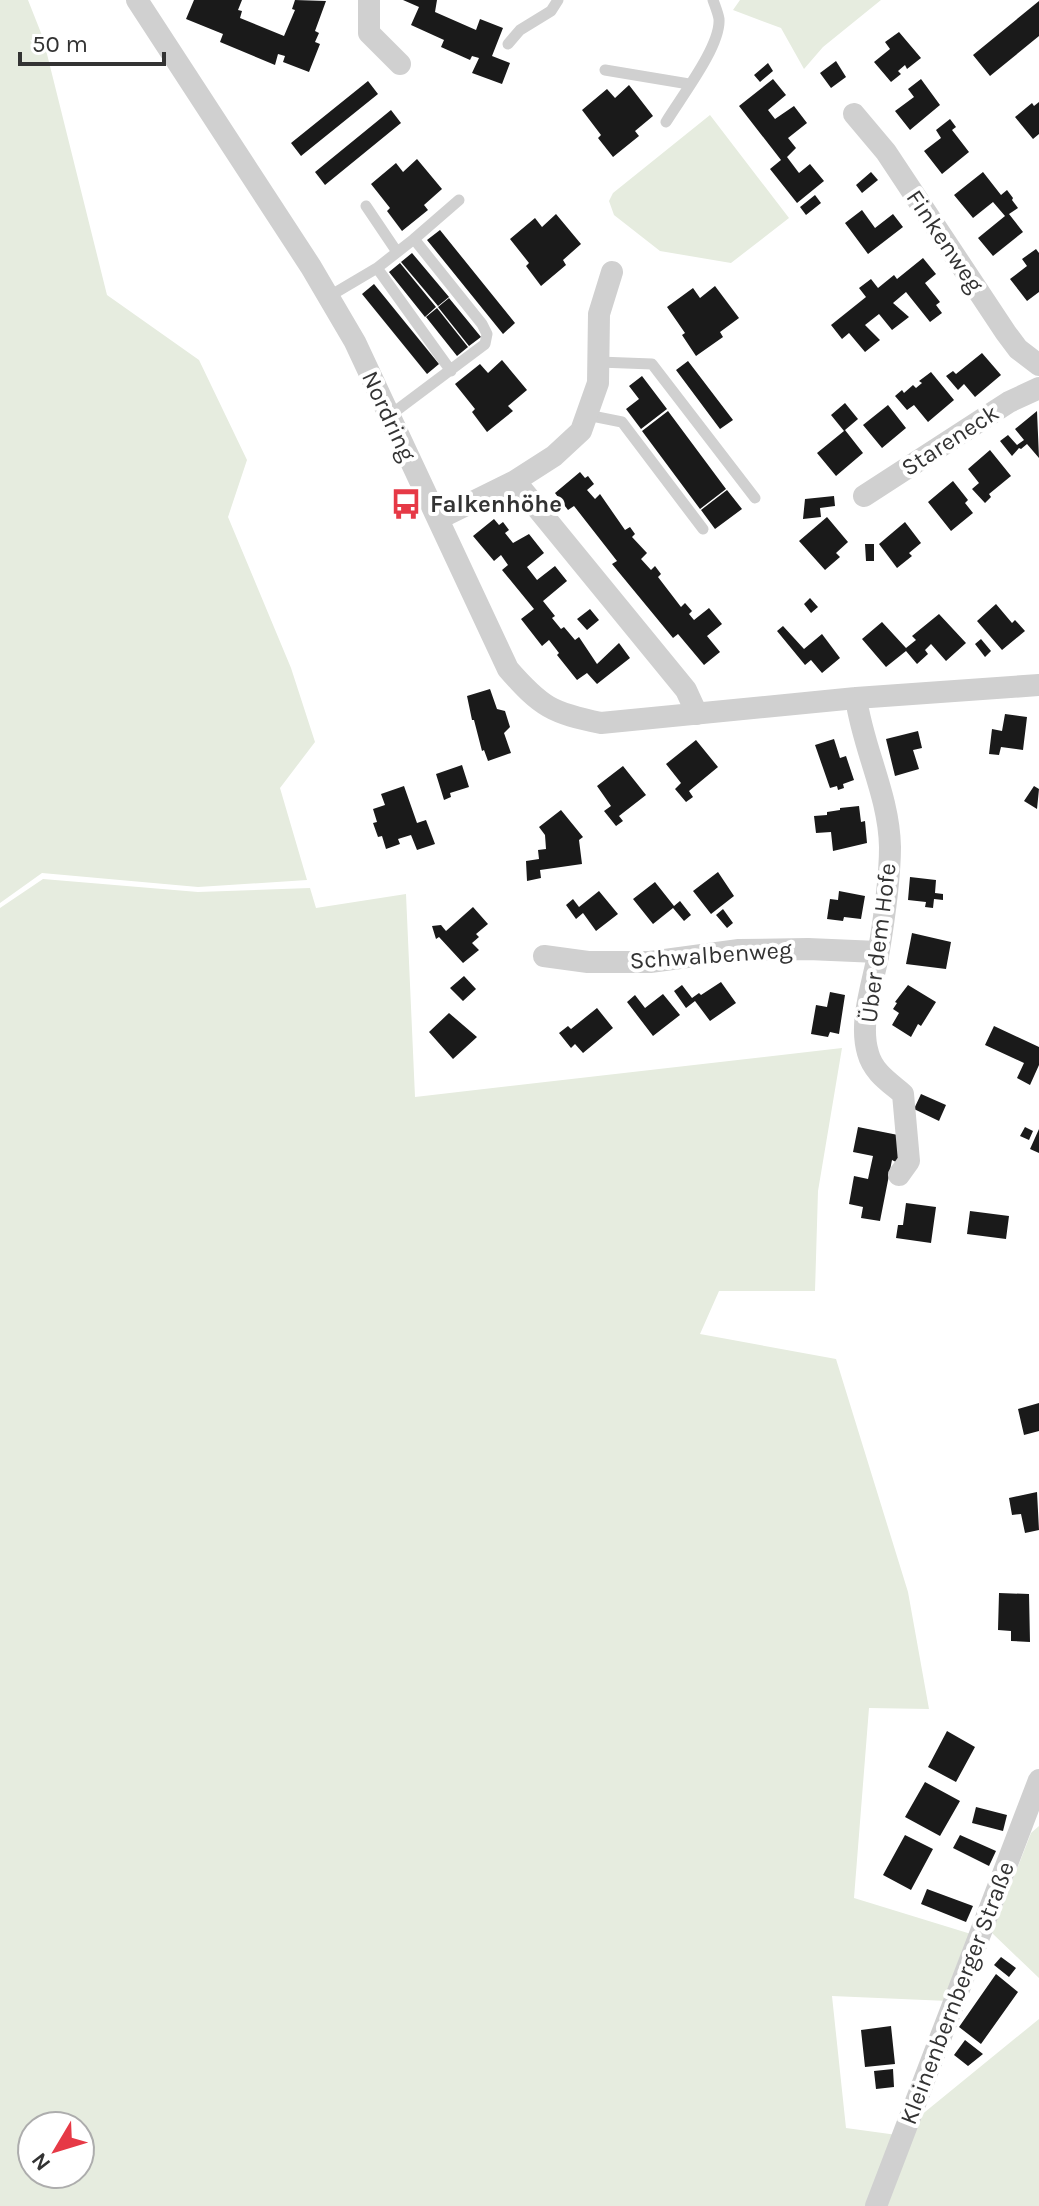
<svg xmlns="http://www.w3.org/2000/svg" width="1039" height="2206" viewBox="0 0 1039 2206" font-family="Karla,sans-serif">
<rect width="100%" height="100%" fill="#fff"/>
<path fill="#e6ecdf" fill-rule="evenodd" d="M0,0h28l15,38 64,257 92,65 48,100 -19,57 63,151 24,74 -35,46 27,92 -109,7 -156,-14 -42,30z
M740,0h141l-58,47 -19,22 -23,-41 -48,-18z
M710,115l79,103 -58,45 -71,-12 -46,-36 -5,-14 4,-8z
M43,879l155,13 112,-4 6,20 90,-14 9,203 427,-49 -24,143 -3,100h-96l-19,43 136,25 72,233 21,117 -60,-1 -15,190 117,36 -23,67 -116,-5 14,132 51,7 -28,71h-869v-1298zM32,2126h48v48h-48z
M1039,1826v152l-47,-45 39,-100z
M1039,2019v187h-160l30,-81z"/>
<path fill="#1a1a1a" d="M194,0h48l-4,10 4,1 -2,7 44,18 11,-26 -3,-1 3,-9 31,1 -11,30 4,2 -4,9 5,2 -11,28 -26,-10 2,-6 -7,-2 -3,11 -55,-23 3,-8 -37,-15z
M403,0h34l-2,12 41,18 4,-11 23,9 -11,28 18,7 -8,21 -30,-11 7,-15 -7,-2 -2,4 -29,-13 3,-7 -33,-15 8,-18z
M1039,1v35l-49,40 -17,-21z
M899,32l22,26 -14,11 -2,-4 -7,6 3,3 -10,8 -17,-20 16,-13 -5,-7z
M836,61l10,16 -15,11 -11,-15z
M768,63l5,8 -13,11 -6,-7z
M773,79l13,16 -18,15 7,9 19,-13 13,17 -19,15 8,10 -9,9 12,16 11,-9 14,17 -27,22 -27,-34 11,-9 -42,-54z
M921,79l19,26 -30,25 -15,-19 19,-14 -6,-8z
M368,81l10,13 -77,62 -10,-13z
M629,85l24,31 -18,15 4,5 -26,21 -15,-19 3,-3 -19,-25 25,-21 8,9z
M1039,102v32l-6,5 -18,-22 17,-14 2,3z
M391,110l10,13 -76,62 -10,-13z
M950,119l6,8 -4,3 17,22 -27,22 -18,-23 17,-13 -5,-8z
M417,159l25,30 -18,16 4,5 -26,21 -15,-20 3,-3 -19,-24 25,-21 7,9z
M871,172l7,8 -16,13 -6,-8z
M983,172l18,23 6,-5 6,8 -1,2 6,8 -9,6 14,18 -30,24 -15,-18 27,-22 -12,-14 -20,16 -19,-23z
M815,195l6,8 -15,12 -6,-8z
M862,210l13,18 18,-14 10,13 -35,27 -23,-31z
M556,214l25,30 -18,16 3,5 -25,21 -15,-20 3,-3 -19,-24 25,-21 7,9z
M440,230l75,93 -12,11 -76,-94z
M1036,249l3,4v39l-12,9 -17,-22 17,-13 -5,-7z
M412,253l37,44 -11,9 -37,-44z
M923,258l13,16 -11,9 15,19 -4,3 6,8 -12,9 -24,-30 -13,11 16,14 -17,13 -13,-16 -14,11 15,15 -15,12 -16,-19 -7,6 -11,-14 35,-28 -7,-9 12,-9 7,9 16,-13 3,4z
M400,263l36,44 -11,10 -36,-45z
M374,284l65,80 -12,10 -65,-80z
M715,286l24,32 -19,14 3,5 -27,19 -14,-21 3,-2 -18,-26 26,-19 7,10z
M449,298l32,39 -12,9 -31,-39z
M437,308l31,39 -11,9 -31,-39z
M982,353l19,22 -26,22 -11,-13 -6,6 -12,-14 7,-5 3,3z
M502,360l25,30 -19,16 5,5 -26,21 -15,-20 3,-3 -20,-25 25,-20 8,9z
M688,361l45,59 -13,9 -44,-59z
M931,372l23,28 -26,22 -14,-17 -7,5 -12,-14 7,-6 2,3 9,-8 3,3 6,-5 -3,-2z
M642,376l25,33 -26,20 -15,-20 13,-10 -10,-13z
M845,403l13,16 -13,11 18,23 -27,23 -19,-23 27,-22 -13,-16z
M888,405l18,23 -24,20 -19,-23z
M668,411l58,78 -26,20 -58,-78z
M1037,411l2,47 -12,-14 -6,5 -2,-1 -7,8 -12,-15 8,-6 9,10 7,-5 -9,-11z
M990,450l21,26 -22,18 2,3 -6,6 -13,-14 7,-6 -11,-14z
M580,472l5,6 3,-2 6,8 -7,6 8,9 5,-5 25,36 5,-3 5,7 -3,3 15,16 -6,6 10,11 4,-4 6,8 -3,3 23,30 4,-4 7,8 -3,3 5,6 15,-12 13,16 -15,12 13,16 -16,13 -26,-31 -5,4 -61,-74 5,-3 -43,-55 -6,4 -13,-17z
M953,481l15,19 -3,3 8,10 -22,18 -23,-29z
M727,490l15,19 -27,20 -14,-19z
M834,496l1,10 -15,2 1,9 -18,2 2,-20z
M827,517l21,25 -12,11 4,4 -15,13 -26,-29z
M494,519l5,6 4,-3 6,8 -4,3 8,10 16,-9 15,19 -17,14 10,13 18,-14 12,15 -24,20 12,15 -3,2 9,11 3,-2 11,13 4,-3 18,27 22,-21 11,15 -33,26 -10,-11 -10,7 -20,-25 2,-2 -10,-13 -7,6 -21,-27 13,-10 -32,-39 6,-5 -7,-10 -7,6 -21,-25z
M905,522l16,21 -12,10 3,3 -15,12 -18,-24z
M865,544h9v17h-8z
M810,598l8,9 -7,6 -7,-9z
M996,604l16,19 3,-3 10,11 -23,19 -25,-29z
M590,609l9,11 -12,10 -10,-11z
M939,614l27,29 -20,18 -15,-17 -6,6 3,4 -11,10 -11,-13 -20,16 -24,-28 20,-17 24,26 10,-8 -4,-4z
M783,626l21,23 18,-15 18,24 -18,15 -11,-13 -6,5 -28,-34z
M981,639l10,12 -6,6 -10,-13z
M490,689l7,20 8,2 5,16 -6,6 7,20 -23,8 -4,-11 -2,1 -8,-31h-2l-5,-24z
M1005,714l22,3 -4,33 -22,-3 -2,8 -10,-1 3,-25 10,2z
M918,731l4,17 -9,2 6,19 -24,7 -9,-37z
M834,739l6,19 6,-2 8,24 -11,4 1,4 -6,2 -1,-4 -7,2 -15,-43z
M696,740l22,27 -29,24 4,6 -7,5 -11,-13 6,-6 -15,-19z
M462,765l7,22 -19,6 1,4 -7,3 -8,-26z
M623,766l23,29 -27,21 4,5 -7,5 -12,-15 7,-5 -14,-20z
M404,786l13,37 9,-3 9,24 -18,6 -6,-15 -13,4 2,5 -14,5 -4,-13 -4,1 -5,-14 4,-1 -4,-13 12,-4 -4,-11z
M1034,786l5,3 -2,20 -13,-8z
M859,806l2,16 4,-1 2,22 -34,8 -2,-19 -15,1 -2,-17 13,-1v-3l13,-2v-2z
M561,810l22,27 -4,3 3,24 -42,6 1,8 -14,3 -1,-20 13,-2 -1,-9 8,-1 -1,-14 -6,-8z
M718,872l16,24 -23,18 -18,-23z
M910,877l26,3 -1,13 8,1v6l-9,-1 -1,9 -8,-1 1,-5 -18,-2z
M655,882l19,24 6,-5 11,14 -7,6 -11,-13 -20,16 -20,-25z
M599,891l19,23 -22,17 -13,-18 -7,6 -10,-14 7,-6 6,8z
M839,891l26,5 -4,23 -17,-2 -1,4 -16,-2 3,-20 8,1z
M473,907l15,17 -12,10 3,3 -7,6 7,7 -16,13 -24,-26 -3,2 -4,-13 9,-1 5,6z
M723,909l10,14 -6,5 -11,-13z
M912,933l39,9 -5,27 -40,-5z
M464,976l12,13 -13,12 -13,-13z
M721,982l15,21 -26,18 -15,-20 -9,7 -12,-17 8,-6 10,13 7,-5 2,2z
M908,985l28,17 -15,24 -3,-2 -7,13 -19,-12 7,-12 -6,-4 4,-6 -2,-1z
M830,992l15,3 -6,39 -9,-2 -2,5 -17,-3 5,-29 11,2z
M663,994l17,21 -27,21 -26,-34 8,-7 10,13z
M597,1008l16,20 -30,25 -8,-9 -4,4 -12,-15 9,-7 3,3z
M449,1013l28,24 -24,22 -24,-27z
M994,1026l45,21v18l-9,20 -13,-7 7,-15 -39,-18z
M921,1094l25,11 -7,16 -25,-12z
M858,1127l45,9 -5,27 -6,-3 -12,61 -19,-3 2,-11 -14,-3 5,-28 14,3 5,-23 -20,-4z
M1025,1127l8,4 -4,9 -9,-4z
M1039,1129v24l-9,-4z
M906,1203l30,4 -5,36 -35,-5 2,-13h5z
M970,1211l39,5 -3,23 -39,-5z
M1039,1403v28l-15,4 -6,-26z
M1037,1492l2,38 -14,3 -4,-19 -9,1 -3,-17z
M999,1593l30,1 1,48 -19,-1v-10l-13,-1z
M947,1731l28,16 -19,35 -28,-15z
M925,1782l35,19 -20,35 -35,-19z
M976,1807l31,8 -4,16 -31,-8z
M905,1835l28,14 -22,41 -28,-15z
M960,1835l36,16 -7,15 -36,-18z
M927,1889l46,17 -7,16 -45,-18z
M1001,1957l15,11 -7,9 -15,-12z
M996,1974l22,18 -37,52 -22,-17z
M891,2026l4,38 -30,3 -4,-37z
M965,2040l18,14 -15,12 -14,-11z
M893,2069l1,18 -18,2 -2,-18z"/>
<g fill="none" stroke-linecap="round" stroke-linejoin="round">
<path stroke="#d0d0d0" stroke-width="11" d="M508,44l12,-14 31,-19 7,-11
M605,70l84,14
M666,122c15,-25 55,-76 53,-103 -1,-6 -4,-13 -6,-19
M366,206l31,46
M377,268l37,-29
M328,297l49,-29 74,103
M599,362l53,2 103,134
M587,415l35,7 81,107
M389,416l96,-72 2,-10 -5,-10 -68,-85 45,-39"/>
<path stroke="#d0d0d0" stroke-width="22" d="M137,0l174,267 44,75 153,327c33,38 44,44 93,54l255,-25 183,-13
M369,0v33l31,31
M854,114l32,38 120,181 12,16 21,16
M515,481l171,209 11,24
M864,496l145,-94 30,-14
M438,519l77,-38 39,-25 27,-25 17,-48 1,-69 13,-42
M856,698c7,51 33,97 34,149 0,30 -7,79 -12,109 -6,30 -19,67 -10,97 5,19 21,29 35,41l6,67 -10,14
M544,956l44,6h62l89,-12 69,-1 70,3
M876,2206l163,-426"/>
</g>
<defs>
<symbol id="bus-bare" viewBox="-9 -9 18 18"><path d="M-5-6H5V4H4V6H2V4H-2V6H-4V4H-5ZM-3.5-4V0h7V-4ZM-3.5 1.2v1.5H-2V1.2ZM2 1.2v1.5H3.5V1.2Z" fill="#e63946" stroke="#fff" stroke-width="2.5" paint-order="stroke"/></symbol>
</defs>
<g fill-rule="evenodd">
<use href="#bus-bare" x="384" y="482" width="44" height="44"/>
</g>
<g text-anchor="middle" stroke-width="8" stroke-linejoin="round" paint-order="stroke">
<g font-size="24" fill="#333" stroke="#fff">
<text transform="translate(945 241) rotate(56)" y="8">Finkenweg</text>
<text transform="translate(389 416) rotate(65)" y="8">Nordring</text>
<text transform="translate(950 440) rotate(-33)" y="8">Stareneck</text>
<text transform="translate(878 943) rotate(-83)" y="8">Über dem Hofe</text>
<text transform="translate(711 955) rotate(-4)" y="8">Schwalbenweg</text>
<text transform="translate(957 1993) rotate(-69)" y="8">Kleinenbernberger Straße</text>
</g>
<g font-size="24" font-weight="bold" fill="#333" stroke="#fff" text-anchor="start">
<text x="430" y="512">Falkenhöhe</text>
</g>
</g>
<g transform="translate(56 2150) rotate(232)"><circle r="38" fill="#ffffff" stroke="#adadad" stroke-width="2"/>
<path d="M0-6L14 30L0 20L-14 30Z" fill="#e63946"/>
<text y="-12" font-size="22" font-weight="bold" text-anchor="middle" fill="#333333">N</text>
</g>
<path d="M20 52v12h144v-12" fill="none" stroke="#333333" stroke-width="4"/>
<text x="32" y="52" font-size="24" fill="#333333" stroke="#ffffff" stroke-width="6" paint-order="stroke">50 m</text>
</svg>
